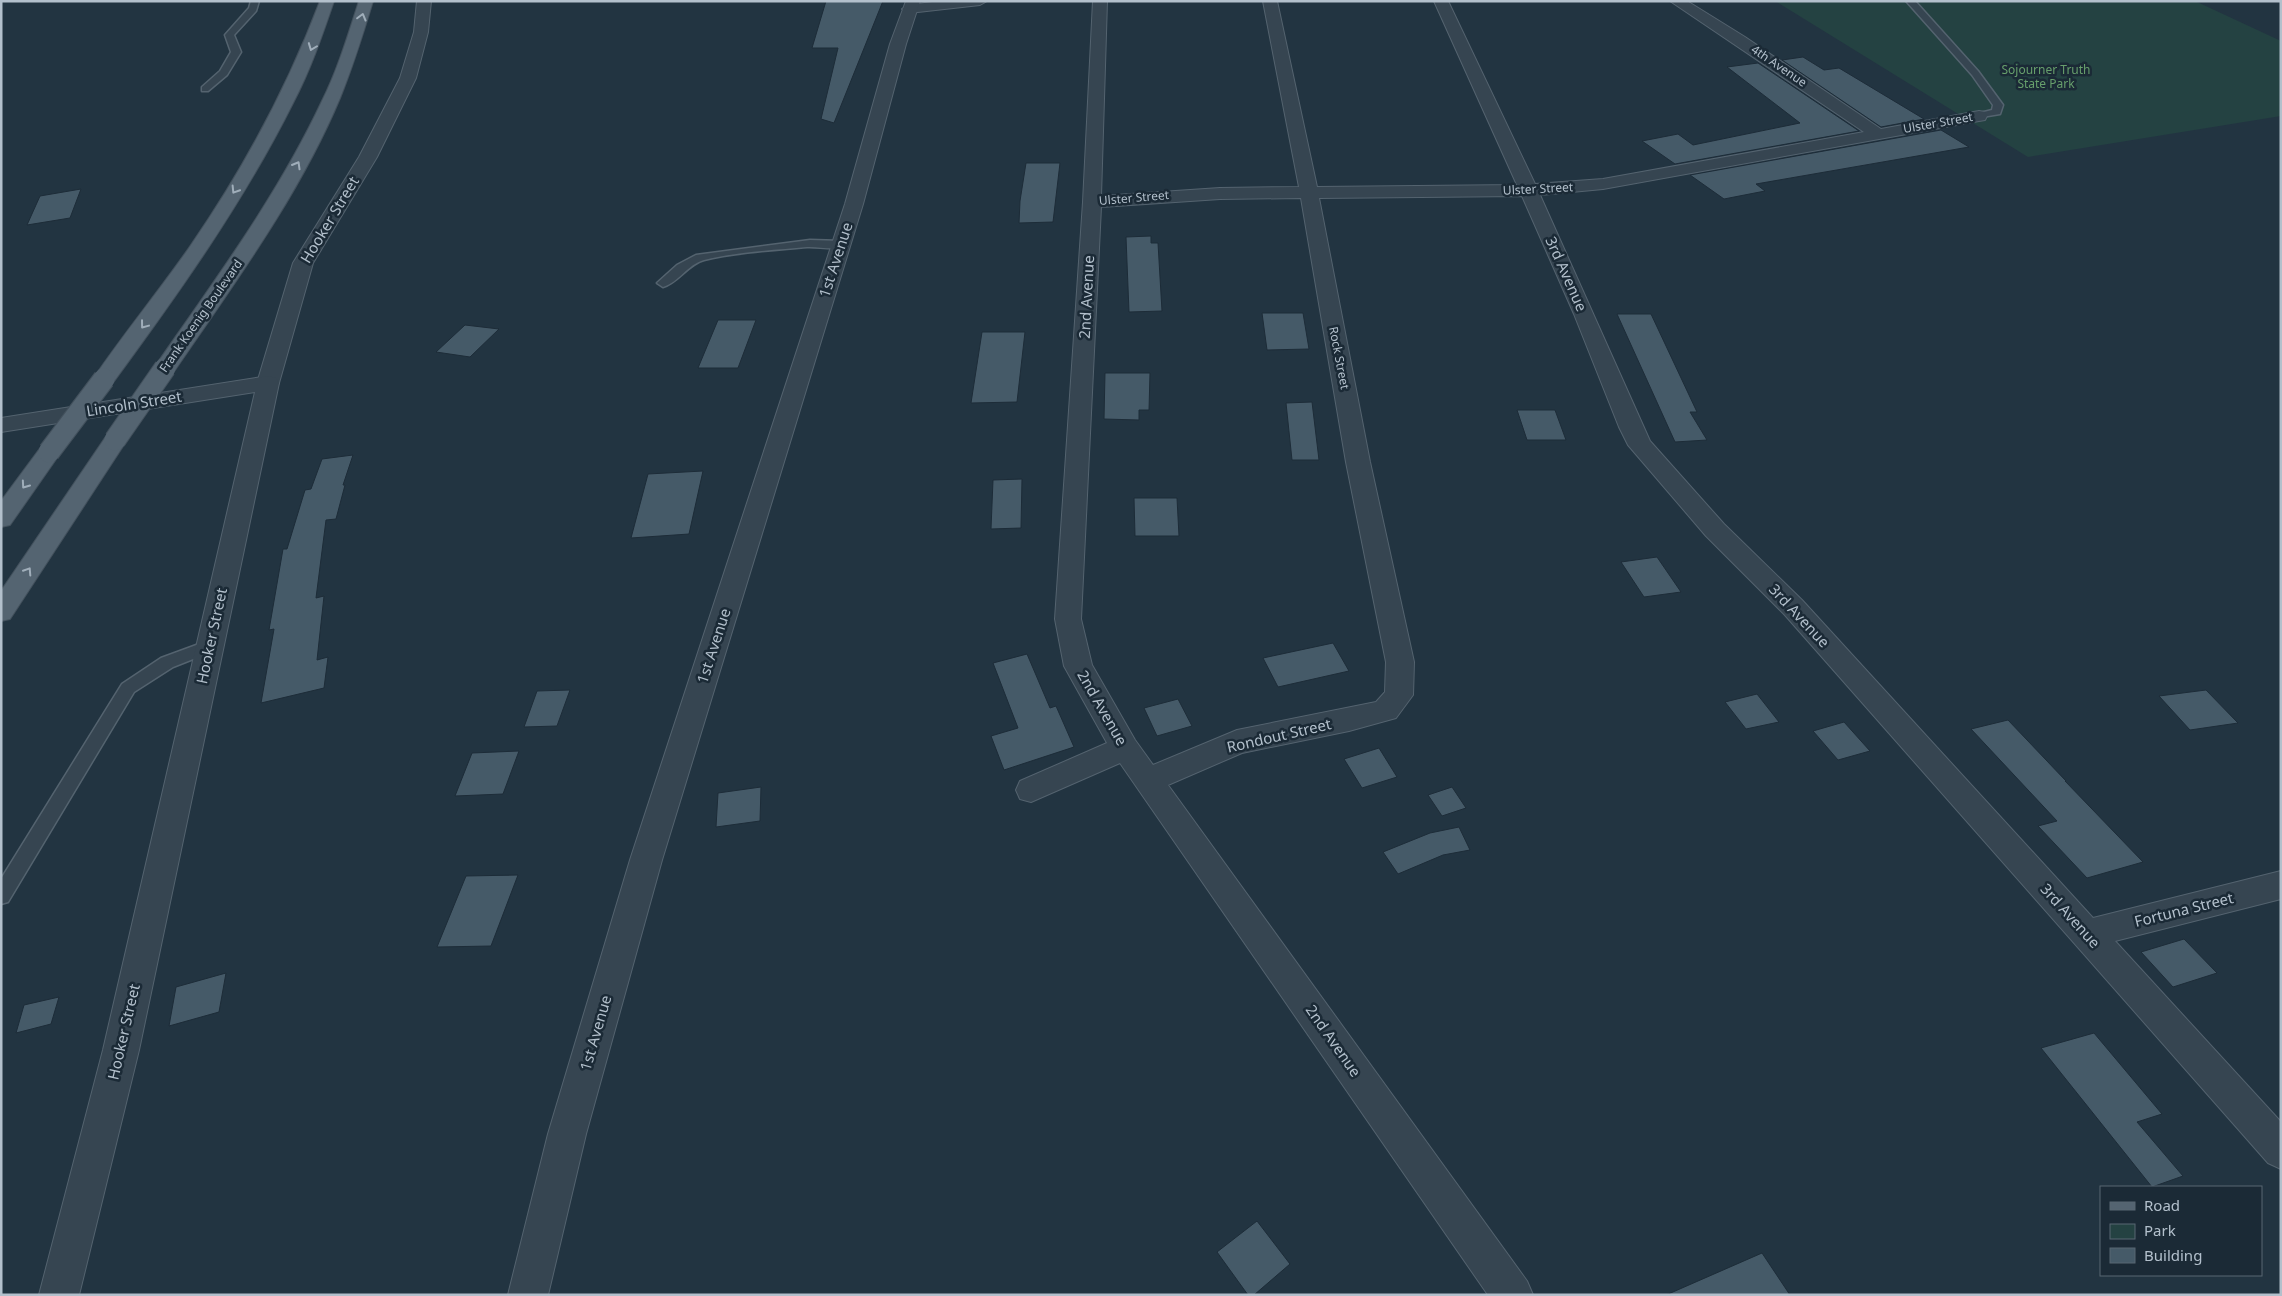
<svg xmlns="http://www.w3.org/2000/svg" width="2282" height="1296" viewBox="0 0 2282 1296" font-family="'Noto Sans',sans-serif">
<rect width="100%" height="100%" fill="#223441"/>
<path fill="#244242" d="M1775,1h420l86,40v75l-253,41z"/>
<path fill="#455a68" stroke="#1d2c38" d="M826,1h57l-49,122 -13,-4 17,-71h-26z
M1803,57l21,13 15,-2 85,51 -43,8 -99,-67z
M1758,63l101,68 -184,33 -33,-23 36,-7 15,11 107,-22 -73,-56z
M1941,130l28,17 -213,37 9,7 -41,8 -34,-24z
M1026,163h34l-7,59 -34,1 1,-22z
M81,189l-11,29 -43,7 13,-29z
M1151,236v7h7l4,68 -33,1 -3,-75z
M1262,313h41l6,36 -42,1z
M1617,314h34l46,98h-7l17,28 -32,2z
M718,320h38l-18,48h-40z
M465,325l34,4 -29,28 -34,-5z
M982,332h43l-8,70 -46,1z
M1105,373h45l-1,37h-10v10l-35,-1z
M1312,402l7,58h-27l-6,-57z
M1517,410h38l11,30h-39z
M353,455l-10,30h2l-9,34 -10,1 -10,78 8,-2 -7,64 11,-3 -4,31 -63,15 13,-74 -5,1 14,-81h4l18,-59 6,-1 11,-30z
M703,471l-14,63 -58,4 17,-64z
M1022,479l-1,49 -30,1 2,-49z
M1134,498h43l2,38h-44z
M1657,557l24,35 -37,5 -23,-35z
M1333,643l16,28 -71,16 -15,-29z
M1027,654l23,54 6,-2 18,41 -70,23 -13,-34 27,-8 -25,-65z
M570,690l-13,36 -33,1 13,-36z
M2206,690l32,33 -48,7 -31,-34z
M1757,694l22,28 -33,7 -21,-27z
M1178,699l14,27 -35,10 -13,-28z
M2008,720l58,61h-1l78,81 -56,16 -49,-52 19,-5 -86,-92z
M1844,722l26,29 -32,9 -25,-29z
M1379,748l18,29 -35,11 -18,-29z
M519,751l-16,43 -48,2 17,-43z
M761,787l-1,34 -44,6 2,-34z
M1452,787l14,21 -24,8 -14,-21z
M1459,827l11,23 -27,5 -45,19 -15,-22 47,-19z
M518,875l-27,71 -54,1 29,-71z
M2184,939l33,34 -44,14 -32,-35z
M226,973l-7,39 -50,14 7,-39z
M59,997l-8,27 -35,9 8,-28z
M2094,1033l68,81 -25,8 46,54 -31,11 -111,-139z
M1257,1221l33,43 -36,31h-6l-31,-43z
M1762,1253l28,42h-124z"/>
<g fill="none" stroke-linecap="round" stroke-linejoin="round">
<defs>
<path id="service" d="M251,1h8l-3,10 -22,24 7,17 -14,23 -19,16h-6v-4l18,-16 11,-19 -6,-17 24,-27z
M1906,1h9l63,70 25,34 -3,9 -24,4v-4l16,-4 1,-5 -21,-30z
M810,240l32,1 6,3c-8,8 -30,2 -41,3 -32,3 -72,5 -103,13 -16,4 -26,23 -41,27l-6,-4 20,-18 19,-10z
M210,640l6,2 2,4 -2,4 -43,17 -39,25 -126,210 -7,2v-25l121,-195 39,-26z"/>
<path id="minor" d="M417,1h14l-3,31 -12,46 -39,79 -64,106 -34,120 -3,5 -8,2 -8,-2 -3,-5 36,-120 66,-106 41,-79 14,-46z
M940,1h47l-7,4 -71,8 -7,-4 7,-4z
M1093,1h14l-6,195 119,-8 79,-1 -36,-186h14l40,186 200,-2 -83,-184h14l87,183 68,-5 261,-47 -194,-131h17l58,36 136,92 98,-18 6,1 2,4 -2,4 -6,1 -376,68 -63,6 110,246 74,83 78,76 291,318 188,-47v28l-166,42 166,181v47l-13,-6 -484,-549 -78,-78 -78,-91 -9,-18 -45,-113 -52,-118 -203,2 51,264 44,200 -1,33 -17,23 -47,13 -107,22 -74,32 359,496 6,14h-45l-368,-532 -89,39 -11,-3 -4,-9 4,-9 87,-38 -43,-77 -9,-47 28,-417zM1301,198l45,264 40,200 -1,30 -9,10 -139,28 -84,35 -18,-25 -43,-75 -11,-46 20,-412 119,-8z"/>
<path id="tertiary" d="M906,1h14l-14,43 -43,160 -201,656 -76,274 -38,161h-40l40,-161 82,-274 215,-656 45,-160z
M268,376l8,2 3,5 -140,667 -60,245h-40l64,-245 152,-658 -254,40v-14z"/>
<path id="primary" d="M320,1h14c-12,35 -24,70 -41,102 -50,100 -115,191 -181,281l-8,2 -8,-2 -3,-5c31,-46 67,-89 98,-134 53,-77 96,-157 129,-244z
M359,1h14c-10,33 -20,65 -33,97 -41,98 -107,187 -167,275l-8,2 -8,-2 -3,-5c60,-87 123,-171 168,-267 16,-32 26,-66 37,-100z
M115,433l8,2 4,5 -117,179 -9,2v-30l106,-156z
M49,445l8,2 4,5 -51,73 -9,2v-26l40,-54z"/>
</defs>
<use href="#service" stroke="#54636f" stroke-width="3"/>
<use href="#minor" stroke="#54636f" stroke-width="2"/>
<use href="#tertiary" stroke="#54636f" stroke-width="2"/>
<use href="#primary" stroke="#43515d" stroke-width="2"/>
<use href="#service" fill="#364551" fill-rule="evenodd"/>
<use href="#minor" fill="#364551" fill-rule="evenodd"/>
<use href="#tertiary" fill="#364551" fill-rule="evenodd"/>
<use href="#primary" fill="#546471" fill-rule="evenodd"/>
<defs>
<path id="primary-bridge" d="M115,440l50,-72
M49,452l55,-73"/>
</defs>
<use href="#primary-bridge" stroke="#43515d" stroke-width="23" stroke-linecap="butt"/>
<use href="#primary-bridge" stroke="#546471" stroke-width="21"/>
</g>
<defs><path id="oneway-chevron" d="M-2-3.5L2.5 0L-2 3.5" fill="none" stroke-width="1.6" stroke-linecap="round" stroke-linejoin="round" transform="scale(1.25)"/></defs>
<g stroke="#a0aeba">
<use href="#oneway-chevron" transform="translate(362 17) rotate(-75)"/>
<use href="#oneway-chevron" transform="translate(312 47) rotate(111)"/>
<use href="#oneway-chevron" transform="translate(297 165) rotate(-60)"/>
<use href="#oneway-chevron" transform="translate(235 190) rotate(122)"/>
<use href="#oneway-chevron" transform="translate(144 325) rotate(127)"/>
<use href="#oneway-chevron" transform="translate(25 485) rotate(125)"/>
<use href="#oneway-chevron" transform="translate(28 571) rotate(-57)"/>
</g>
<g text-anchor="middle" stroke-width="5" stroke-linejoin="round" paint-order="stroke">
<g font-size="12" fill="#b3c0cc" stroke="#1b2a36">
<text transform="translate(1779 66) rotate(34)" y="4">4th Avenue</text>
<text transform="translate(1938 123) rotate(-10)" y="4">Ulster Street</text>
<text transform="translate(1538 189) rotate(-3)" y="4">Ulster Street</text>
<text transform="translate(1134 198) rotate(-5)" y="4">Ulster Street</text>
<text transform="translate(201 316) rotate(-55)" y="4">Frank Koenig Boulevard</text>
<text transform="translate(1339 358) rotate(79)" y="4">Rock Street</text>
</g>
<g font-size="12" fill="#679f6c" stroke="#1b2a36">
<text x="2046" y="74">Sojourner Truth<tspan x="2046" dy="14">State Park</tspan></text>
</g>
<g font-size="15" fill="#b3c0cc" stroke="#1b2a36">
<text transform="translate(330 220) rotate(-59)" y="5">Hooker Street</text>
<text transform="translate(836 260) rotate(-72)" y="5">1st Avenue</text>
<text transform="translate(1566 274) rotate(66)" y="5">3rd Avenue</text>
<text transform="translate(1087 297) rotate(-87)" y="5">2nd Avenue</text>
<text transform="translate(134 404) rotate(-9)" y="5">Lincoln Street</text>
<text transform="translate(1799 616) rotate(47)" y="5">3rd Avenue</text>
<text transform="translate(212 636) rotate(-78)" y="5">Hooker Street</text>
<text transform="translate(714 646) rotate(-72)" y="5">1st Avenue</text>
<text transform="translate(1102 708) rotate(60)" y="5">2nd Avenue</text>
<text transform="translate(1279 736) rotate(-13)" y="5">Rondout Street</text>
<text transform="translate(2184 910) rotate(-14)" y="5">Fortuna Street</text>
<text transform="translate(2070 916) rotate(48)" y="5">3rd Avenue</text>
<text transform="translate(124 1032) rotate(-77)" y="5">Hooker Street</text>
<text transform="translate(596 1033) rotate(-74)" y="5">1st Avenue</text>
<text transform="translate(1333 1041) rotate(55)" y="5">2nd Avenue</text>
</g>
</g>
<rect width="2282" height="1296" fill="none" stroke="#b3c0cc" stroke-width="5"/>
<rect x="2100" y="1186" width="162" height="90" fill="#1b2a36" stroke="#586672"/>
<rect x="2110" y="1202" width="25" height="8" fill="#546471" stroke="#586672"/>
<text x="2144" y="1211" font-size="15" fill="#b3c0cc">Road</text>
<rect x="2110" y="1224" width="25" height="15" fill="#244242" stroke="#586672"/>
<text x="2144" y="1236" font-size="15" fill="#b3c0cc">Park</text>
<rect x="2110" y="1248" width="25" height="15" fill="#455a68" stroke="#586672"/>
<text x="2144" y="1261" font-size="15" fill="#b3c0cc">Building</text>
</svg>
